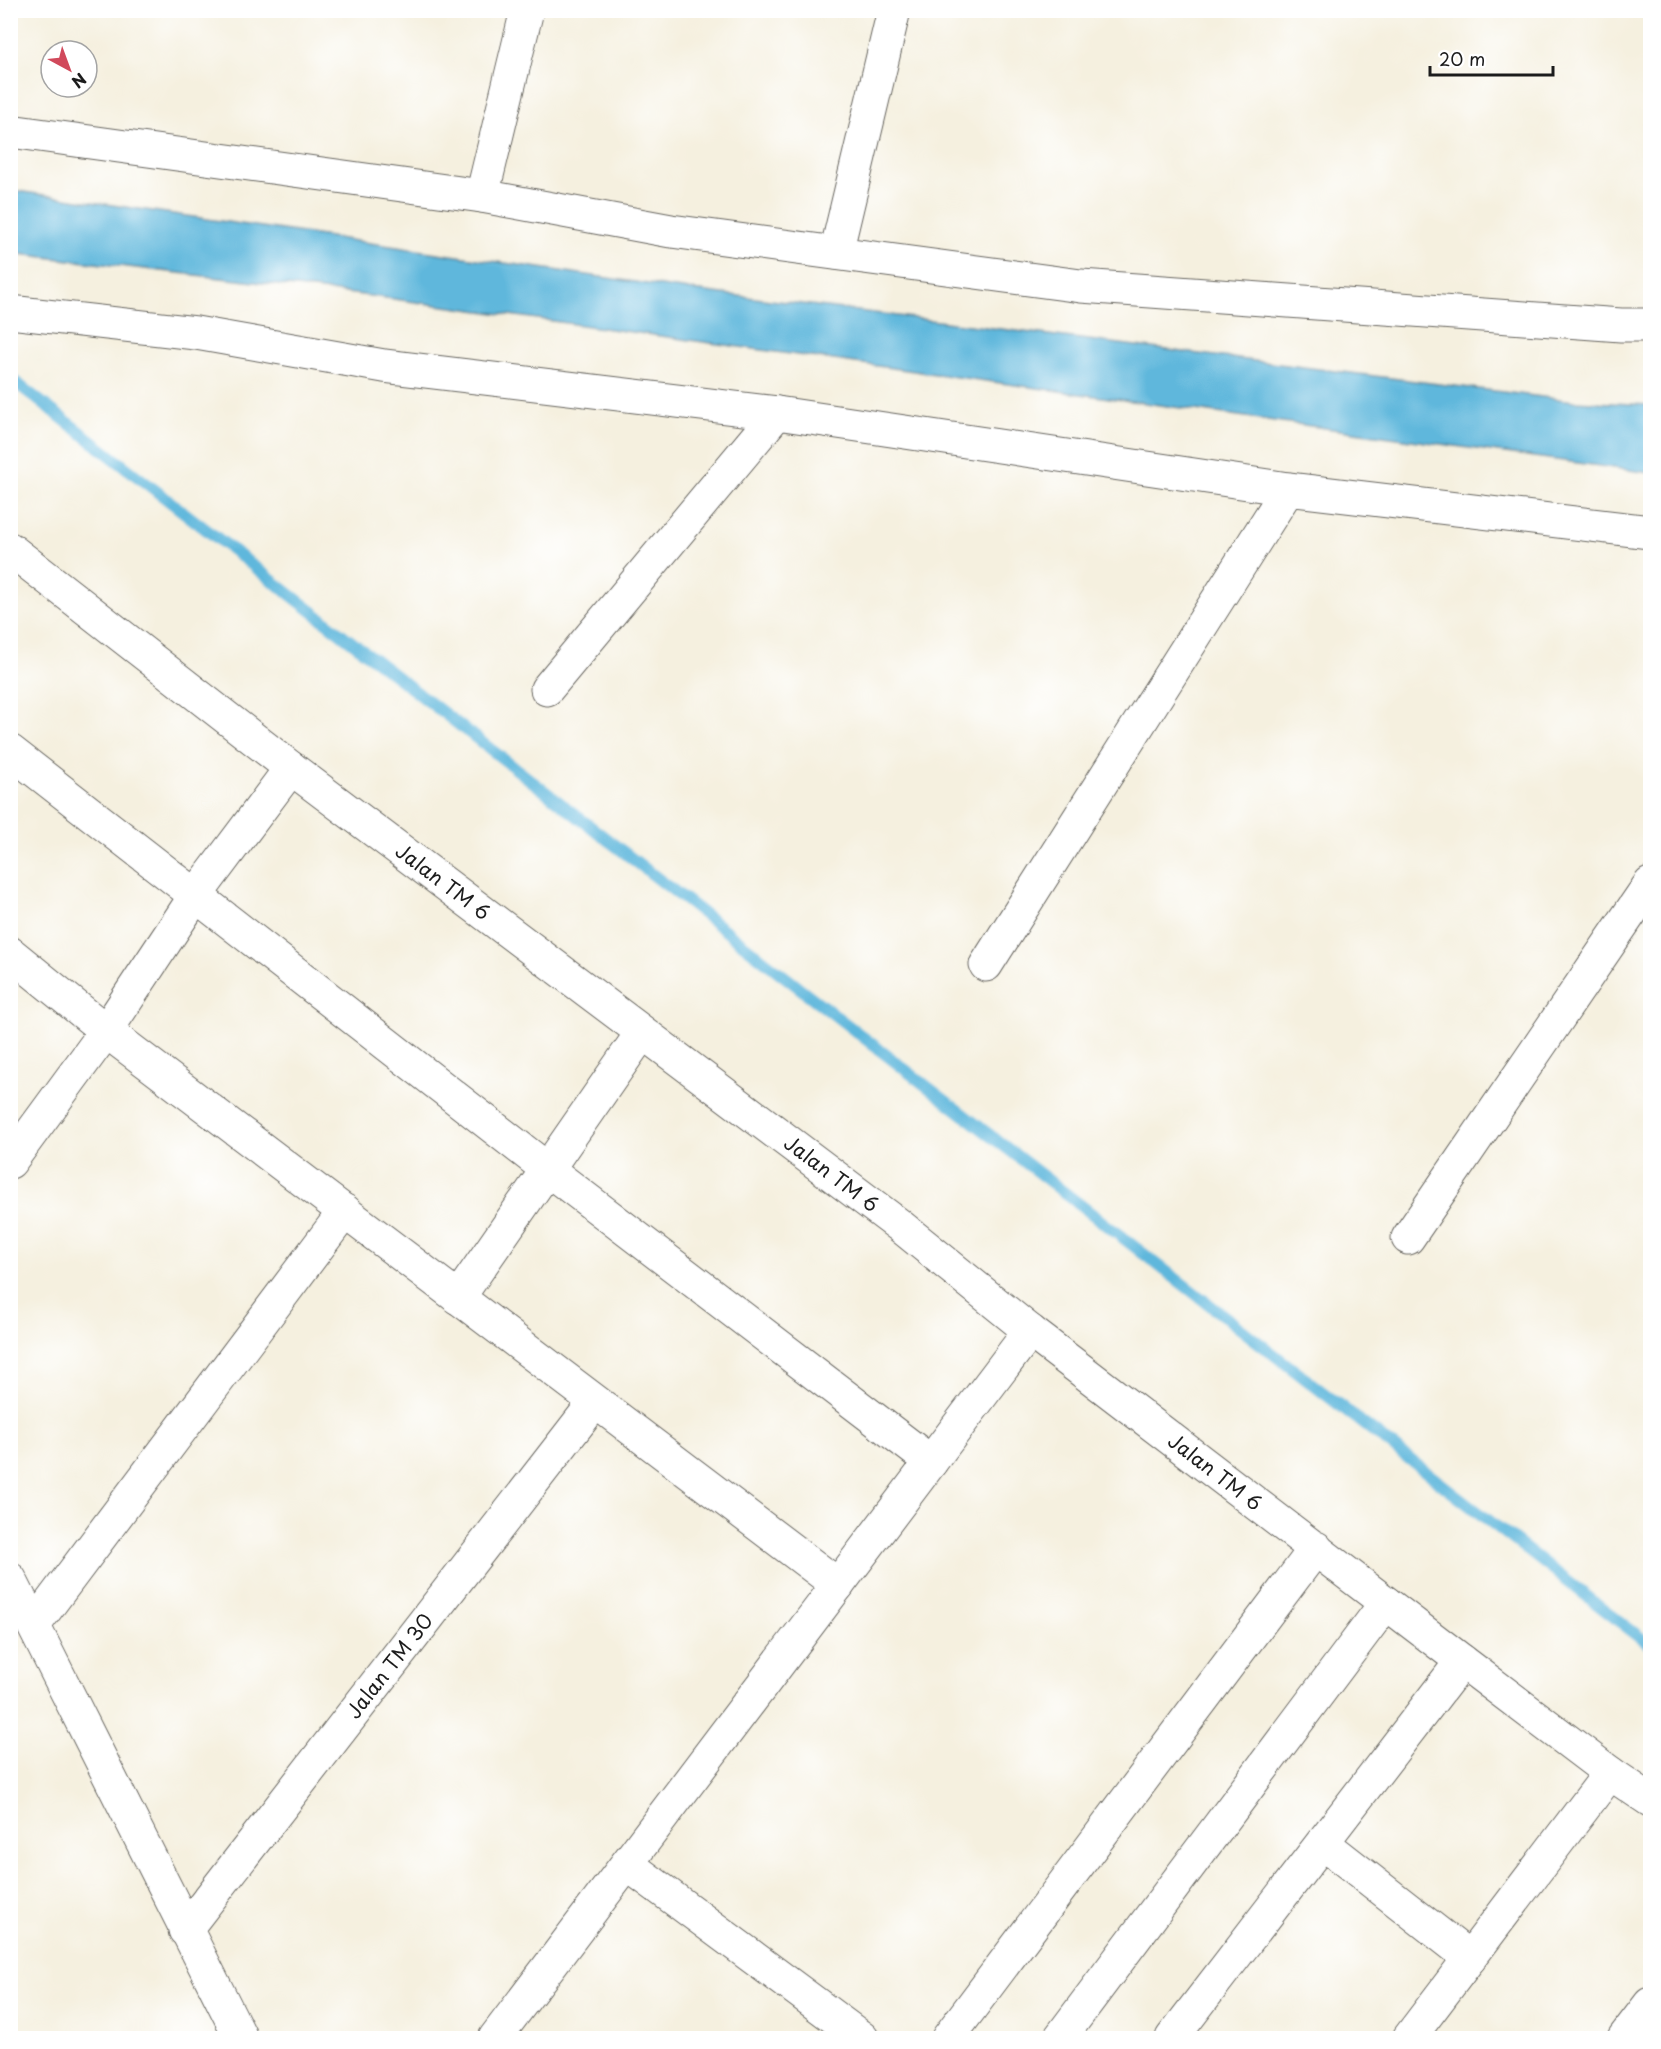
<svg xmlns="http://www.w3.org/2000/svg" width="1661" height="2049" viewBox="0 0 1661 2049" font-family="'Playpen Sans',sans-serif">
<rect width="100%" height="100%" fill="#fff"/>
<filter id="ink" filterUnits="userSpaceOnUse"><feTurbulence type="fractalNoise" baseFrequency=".0167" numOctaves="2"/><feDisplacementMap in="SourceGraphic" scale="12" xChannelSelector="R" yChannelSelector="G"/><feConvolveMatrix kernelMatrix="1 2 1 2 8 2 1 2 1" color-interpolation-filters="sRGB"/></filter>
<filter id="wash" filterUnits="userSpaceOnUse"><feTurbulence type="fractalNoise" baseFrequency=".008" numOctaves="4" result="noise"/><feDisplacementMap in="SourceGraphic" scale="24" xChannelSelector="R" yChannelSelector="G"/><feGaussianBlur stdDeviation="1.35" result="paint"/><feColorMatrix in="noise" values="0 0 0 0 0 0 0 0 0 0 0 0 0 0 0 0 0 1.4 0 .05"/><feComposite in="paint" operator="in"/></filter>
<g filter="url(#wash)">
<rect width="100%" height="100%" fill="#f5f0df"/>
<path fill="#5fb7dc" stroke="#3e6a7c" stroke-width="1.5" d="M11,190l664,98 899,113 76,4v68l-1271,-176 -368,-44z"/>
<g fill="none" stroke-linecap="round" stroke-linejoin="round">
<path stroke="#5fb7dc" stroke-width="12" d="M10,378l1640,1267"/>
</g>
</g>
<g filter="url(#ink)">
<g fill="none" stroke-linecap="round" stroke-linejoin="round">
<defs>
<g id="minor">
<path d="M10,131l472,65 189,35 410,55 540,39h29"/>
<path d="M482,196l45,-186"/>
<path d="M836,253l58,-243"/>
<path d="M10,312l186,21 188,33 393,47 511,76 362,43"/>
<path id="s1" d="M10,549l281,219 608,457 131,106 432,330 148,112 40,27"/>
<path d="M547,689l230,-276"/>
<path d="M10,751l537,418 384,293"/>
<path d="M10,953l96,78 732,554"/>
<path d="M986,965l302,-476"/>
<path d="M10,1162l96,-131 90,-136 95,-127"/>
<path d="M1408,1238l242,-354"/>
<path d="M458,1298l184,-265"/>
<path d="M10,1579l231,459"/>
<path d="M34,1625l311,-414"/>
<path d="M1323,1843l147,115"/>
<path d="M627,1864l235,174"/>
<path id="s2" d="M185,1930l410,-528"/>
<path d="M495,2038l535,-707"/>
<path d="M948,2038l368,-490"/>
<path d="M1060,2038l326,-435"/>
<path d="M1172,2038l290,-377"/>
<path d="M1409,2038l201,-265"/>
<path d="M1624,2038l26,-34"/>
</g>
</defs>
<use href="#minor" stroke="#686660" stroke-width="35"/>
<use href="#minor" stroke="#fff" stroke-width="33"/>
</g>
</g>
<g text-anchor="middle" stroke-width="6" stroke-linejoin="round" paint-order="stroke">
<g font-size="20" fill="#1c1c1c" stroke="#fff">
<text dy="7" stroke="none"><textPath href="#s1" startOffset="546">Jalan TM 6</textPath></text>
<text dy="7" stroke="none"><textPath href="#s1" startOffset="1032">Jalan TM 6</textPath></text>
<text dy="7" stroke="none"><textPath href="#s1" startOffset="1518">Jalan TM 6</textPath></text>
<text dy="7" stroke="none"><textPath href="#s2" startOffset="334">Jalan TM 30</textPath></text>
</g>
</g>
<rect width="1661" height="2049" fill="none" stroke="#fff" stroke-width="36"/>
<g transform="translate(69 69) rotate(139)"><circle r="28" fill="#ffffff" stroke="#a4a4a4" stroke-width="1.5"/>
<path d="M0-4.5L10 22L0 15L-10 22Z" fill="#d1495b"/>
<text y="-9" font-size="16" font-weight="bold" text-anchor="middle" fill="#1c1c1c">N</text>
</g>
<path d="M1430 66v9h123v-9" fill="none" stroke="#1c1c1c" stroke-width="3"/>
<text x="1439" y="66" font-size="18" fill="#1c1c1c" stroke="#ffffff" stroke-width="4.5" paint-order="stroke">20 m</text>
</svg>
